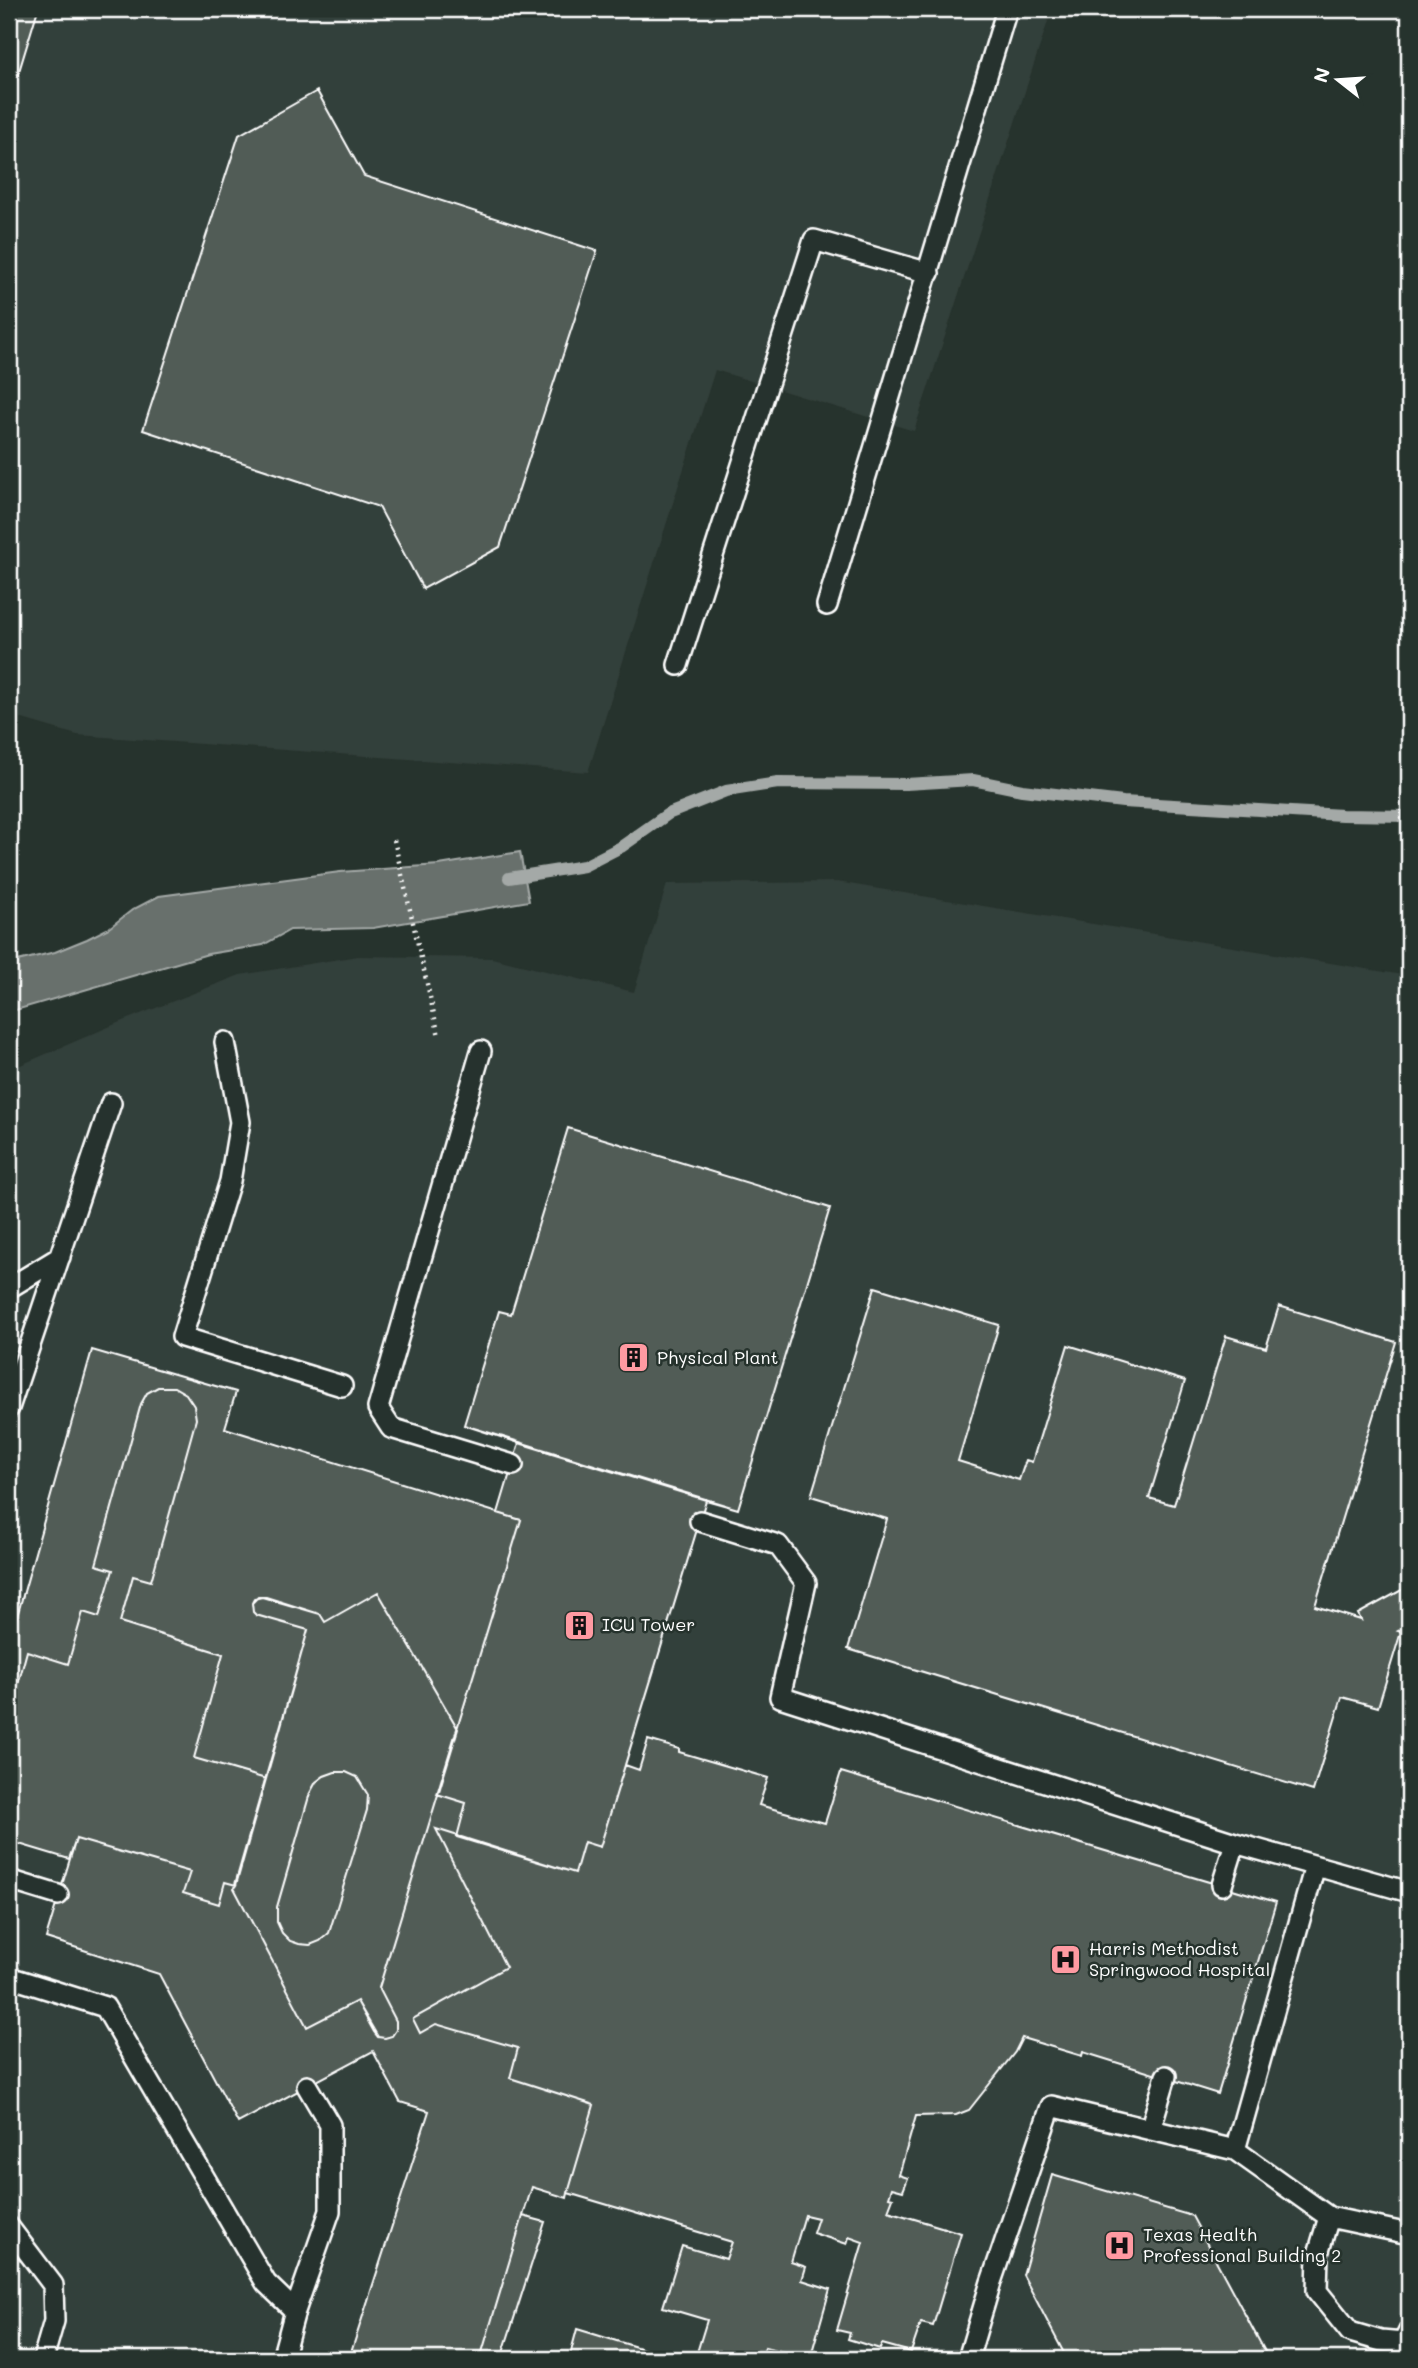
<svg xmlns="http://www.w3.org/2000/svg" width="1418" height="2368" viewBox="0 0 1418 2368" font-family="Mali,sans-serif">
<rect width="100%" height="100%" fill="#26332d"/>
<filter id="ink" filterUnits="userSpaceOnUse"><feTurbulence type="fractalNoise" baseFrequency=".0143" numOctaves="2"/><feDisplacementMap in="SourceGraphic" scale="14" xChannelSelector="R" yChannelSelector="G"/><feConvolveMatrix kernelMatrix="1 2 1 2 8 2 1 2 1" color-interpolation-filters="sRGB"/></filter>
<g filter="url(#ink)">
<path fill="#333f3a" d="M9,9h1043l-138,422 -199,-61 -127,402 -511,-37 -68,-20z
M837,882l572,94v1383h-1400v-1289l111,-48 120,-47 118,-19 134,2 142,34 33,-108z"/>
<path fill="#67706c" stroke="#a4a9a7" stroke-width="2" d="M520,852l9,49 -156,27 -83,2 -27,15 -55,9 -199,58v-49l46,-11 32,-13 22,-11 23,-18 27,-14 181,-24 99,-7z"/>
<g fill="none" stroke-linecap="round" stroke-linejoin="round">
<path stroke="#a4a9a7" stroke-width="12" d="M509,878l75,-12 37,-19 47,-33 58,-23 52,-8 128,1 67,-4 49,10 101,12 219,13 67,1"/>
</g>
<path fill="#515c57" stroke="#fff" stroke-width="2" d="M9,9h29l-25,82 -4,-1z
M317,91l47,85 233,75 -97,296 -77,42 -44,-82 -236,-77 96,-295z
M568,1128l262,80 -92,301 -32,-9 -81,265 14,5 9,-30 31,9v3l89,26 -9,27 66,18 16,-51 435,130 -58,192 -135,-42 -1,4 -60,-18 -7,14 -46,58 -13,5 -40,1 -17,59 9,3 -5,13 -11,-3 -3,9 4,1 -5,13 73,22 -28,93 -12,-3 -10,29 -29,-8 -2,5 -32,-10 2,-6 -13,-3 26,-88 -14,-5 -2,7 -34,-11 5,-15 -13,-3 -14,47 15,5 -4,13 28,9 -20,70 -45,-12 -4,12h-66l12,-39 -44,-13 19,-61 44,13 6,-17 -164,-49 -1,5 -35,-11 -9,29 22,6 -44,137h-152l80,-248 -29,-9 -27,-51 -135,72 -79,-149 -113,-36 30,-99 114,33 -7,21 36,11 6,-22 11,3 -2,3 73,139 50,-26 21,36 7,1 7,-2 4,-6v-9l-17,-33 79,-259 -80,-137 -53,30 -5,-8 -58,-17 -8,2 -2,4 1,9 3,3 52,15 -42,149 -72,-21 29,-104 -103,-32 13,-46 18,5 45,-162 -2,-13 -8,-12 -12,-7h-16l-11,6 -6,11 -45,161 17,5 -14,47 -16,-5 -15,52 -41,-13 -18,67v-73l83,-295 144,42 -11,36 273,85 21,-70 -55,-18 35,-114 12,3z
M568,1128l262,80 -92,301 -274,-84 35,-114 12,3z
M875,1287l124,38 -41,136 61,19 7,-20 6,2 36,-117 117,36 -36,117 25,7 52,-169 40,12 13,-42 117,36 -81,264 46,14 -3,-6 51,-28v39l-11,6 3,1 -23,75 -36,-10 -29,94 -465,-142 39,-130 -76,-23z
M158,1387h16l12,7 8,12 2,13 -45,162 -18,-5 -13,46 103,32 -29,104 72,21 -30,106 -11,-3 -6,22 -36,-11 7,-21 -114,-33 -7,20 -60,-18v-123l18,-67 41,13 15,-52 16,5 14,-47 -17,-5 45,-161 6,-11z
M519,1443l187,57 -106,347 -16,-5 -9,31 -118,-36 9,-34 -29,-9 84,-274 -23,-7z
M378,1592l80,137 -79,259 17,33v9l-4,6 -7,2 -7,-1 -4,-5 -17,-31 -50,26 -73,-139 74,-258 -52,-15 -3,-3 -1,-9 6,-6h8l54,17 5,8z
M648,1740l31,9v3l89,26 -9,27 66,18 16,-51 435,130 -58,192 -135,-42 -1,4 -60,-18 -7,14 -46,58 -13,5 -40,1 -17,59 9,3 -5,13 -11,-3 -3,9 4,1 -5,13 73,22 -28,93 -12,-3 -10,29 -29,-8 -2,5 -32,-10 2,-6 -13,-3 26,-88 -14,-5 -2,7 -34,-11 5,-15 -13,-3 -14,47 15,5 -4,13 28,9 -20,70 -45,-12 -4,12h-66l12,-39 -44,-13 19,-61 44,13 6,-17 -164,-49 26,-88 -84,-27 8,-30 -82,-24 -16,9 -7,-14 93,-52 -70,-138 139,44 9,-31 16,5 25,-82 14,5z
M335,1772h11l11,5 11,18 -1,15 -38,123 -9,8 -10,4 -11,-1 -9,-3 -8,-8 -5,-11v-15l33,-114 6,-11 8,-6z
M335,1772h11l11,5 11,18 -1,15 -38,123 -9,8 -10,4 -11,-1 -9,-3 -8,-8 -5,-11v-15l33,-114 6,-11 8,-6z
M1052,2175l140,41 77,143h-202l-44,-84z
M523,2216l22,6 -44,137h-21z
M577,2329l99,30h-107z
M577,2329l99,30h-107z"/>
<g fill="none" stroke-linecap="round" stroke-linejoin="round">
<defs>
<path id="service" d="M827,605l180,-596
M678,665l136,-425 115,33
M225,1042l15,80 -10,59 -48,156 160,49
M481,1051l-103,357 13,20 122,37
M9,1288l51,-31
M9,1408l102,-305
M700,1521l78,24 28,38 -26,114 455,146 174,49
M1315,1866l-80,284 94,67
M9,1880l49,15
M1222,1885l13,-42
M9,1977l96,30 161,276 29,28 -13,48
M1150,2130l16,-54
M9,2227l44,58 1,36 -11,38
M1409,2234l-80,-17 -11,37 -1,37 33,41 31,9 22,2 6,-12
M295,2311l35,-100v-86l-23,-39
M968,2359l23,-77 60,-176 184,44"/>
</defs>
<use href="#service" stroke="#fff" stroke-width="24"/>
<path stroke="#fff" stroke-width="4.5" stroke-dasharray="2 5" stroke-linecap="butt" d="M394,840l45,196"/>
<use href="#service" stroke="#26332d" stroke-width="19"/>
</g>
</g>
<defs>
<symbol id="building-square" viewBox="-11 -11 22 22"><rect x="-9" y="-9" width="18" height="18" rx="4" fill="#ff9aa2" stroke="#26332d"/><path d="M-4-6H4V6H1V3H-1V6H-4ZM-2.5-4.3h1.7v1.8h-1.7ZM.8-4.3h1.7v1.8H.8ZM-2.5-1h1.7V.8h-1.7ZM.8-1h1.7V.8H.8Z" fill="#111"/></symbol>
<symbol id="hospital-square" viewBox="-11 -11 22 22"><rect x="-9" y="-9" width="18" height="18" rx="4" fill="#ff9aa2" stroke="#26332d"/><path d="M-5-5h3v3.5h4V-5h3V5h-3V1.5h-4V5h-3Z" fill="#111"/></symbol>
</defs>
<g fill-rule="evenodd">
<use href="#building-square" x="616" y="1340" width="35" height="35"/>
<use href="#building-square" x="562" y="1608" width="35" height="35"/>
<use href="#hospital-square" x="1048" y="1942" width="35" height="35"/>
<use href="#hospital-square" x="1102" y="2228" width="35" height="35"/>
</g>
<g text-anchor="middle" stroke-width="5" stroke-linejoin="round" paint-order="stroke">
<g font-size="18" fill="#fff" stroke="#26332d" text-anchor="start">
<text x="657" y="1364">Physical Plant</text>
<text x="602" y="1631">ICU Tower</text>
<text x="1089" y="1955">Harris Methodist<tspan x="1089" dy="21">Springwood Hospital</tspan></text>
<text x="1143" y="2241">Texas Health<tspan x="1143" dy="21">Professional Building 2</tspan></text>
</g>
</g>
<rect width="1418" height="2368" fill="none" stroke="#26332d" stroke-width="35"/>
<rect x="18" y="18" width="1383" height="2333" fill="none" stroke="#fff" stroke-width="2.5" filter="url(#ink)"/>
<g transform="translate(1338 80) rotate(287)" stroke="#26332d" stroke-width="5" paint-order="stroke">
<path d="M0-5L12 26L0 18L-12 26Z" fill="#ffffff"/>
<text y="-10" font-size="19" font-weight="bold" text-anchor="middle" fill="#ffffff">N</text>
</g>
</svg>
